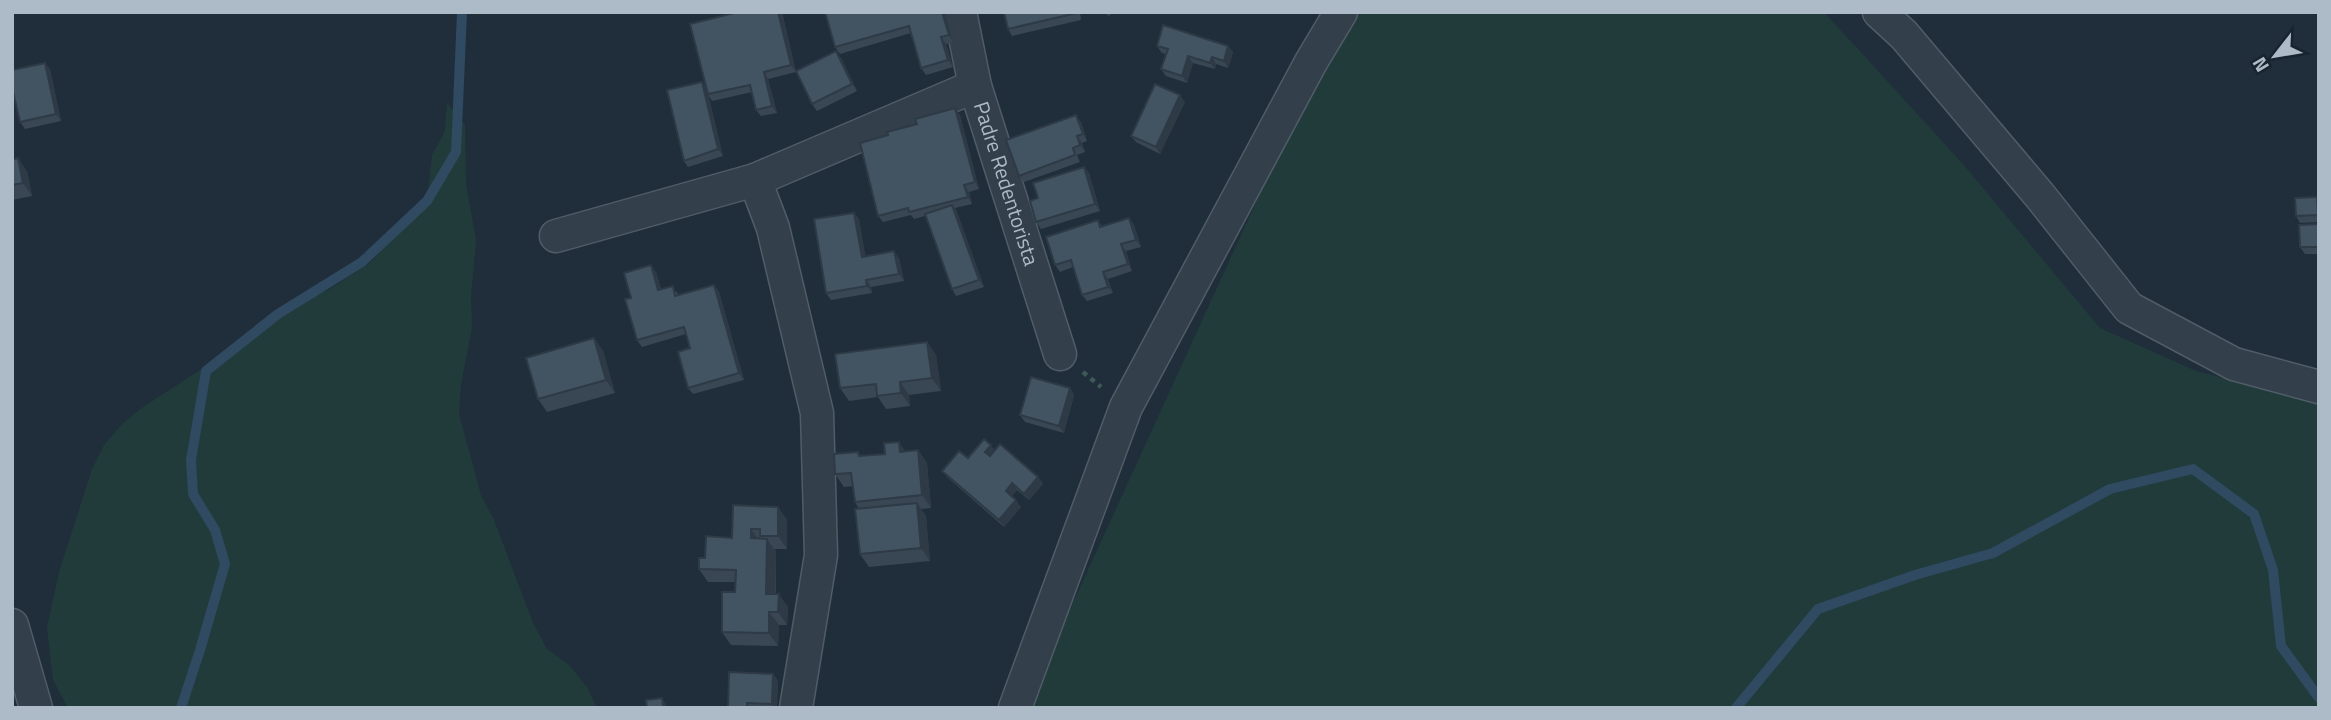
<svg xmlns="http://www.w3.org/2000/svg" width="2331" height="720" viewBox="0 0 2331 720" font-family="'Titillium Web',sans-serif">
<rect width="100%" height="100%" fill="#1f2e3a"/>
<path fill="#213b3b" d="M1343,12h481l139,152 137,164 96,43 123,31v306h-1294z
M447,103l18,21 1,59 10,58 -5,57 1,29 -11,58 -2,29 22,81 13,25 39,103 14,26 22,16 18,22 10,21h-529l-15,-28 -6,-53 12,-55 33,-103 12,-24 18,-21 21,-17 91,-59 22,-17 20,-20 24,-14 27,-6 44,-29 56,-61 5,-46 13,-24z"/>
<g fill="none" stroke-linecap="round" stroke-linejoin="round">
<path stroke="#2f4a61" stroke-width="10" d="M181,708l19,-58 25,-86 -10,-34 -22,-36 -2,-34 15,-89 72,-57 84,-52 65,-61 29,-49 6,-140
M1736,708l82,-99 97,-34 78,-22 117,-64 83,-20 61,45 19,56 8,76 38,52"/>
<defs>
<g id="street">
<path id="s1" d="M960,12l15,74 85,268"/>
<path d="M1879,12l25,23 137,162 88,111 105,56 85,23"/>
<path d="M755,180l18,48 44,185 4,142 -25,153"/>
<path d="M556,236l199,-56 220,-94"/>
<path d="M12,625l24,83"/>
<path d="M1015,708l111,-301 185,-345 30,-50"/>
</g>
</defs>
<use href="#street" stroke="#505d68" stroke-width="35"/>
<path stroke="#3f5858" stroke-width="4.5" stroke-dasharray="5 5" stroke-linecap="butt" d="M1083,372l18,15"/>
<use href="#street" stroke="#333f4b" stroke-width="32"/>
</g>
<path fill="#394754" d="M782,12l14,60 -28,7 9,34 -16,3 -5,-6 -4,-18 -40,9 -4,-6 15,61 -35,11 -4,-6 18,-79 4,5z
M825,12h120l8,30 -7,2 7,23 -27,8 -5,-7 -10,-35 -71,21 -5,-7z
M1004,12h76l1,8 -69,16 -4,-7z
M1106,12h9l-7,4z
M1157,46h71l5,6 -5,16 -12,-4 -1,5 -22,-6 -6,20 -21,-7 -5,-7 5,-15 -4,-1z
M841,58l16,33 -40,20 -5,-7z
M50,69l11,52 -36,8 -5,-7 -5,-22 -3,1v-31z
M1185,102l-25,52 -24,-12 -5,-6z
M960,115l19,74 -10,3 3,12 -17,4 2,4 27,75 -28,9 -4,-7 -27,-73 -11,3 -3,-4 -28,7 -5,-6 10,-81z
M1081,122l6,19 -5,2 3,9 -8,3 3,7 -56,20 -5,-6z
M12,160l15,11 5,25 -20,4z
M1084,167l5,6 11,38 -59,18 -5,-7 2,-24z
M2319,199v23l-19,1 -4,-7z
M854,213l5,6 6,37 34,2 5,23 -33,6 1,6 -41,7 -5,-7z
M1129,218l5,7 7,22 -15,4 6,20 -24,8 5,14 -26,8 -5,-6 -9,-28 -13,5 -5,-7 43,-45 4,6z
M2319,224v30h-14l-5,-7z
M656,272l5,17 16,3 1,3 36,-10 5,7 25,88 -51,14 -5,-6 2,-40 -4,-14 -44,13 -5,-7 -6,-42z
M594,338l9,13 12,42 -68,19 -9,-13z
M927,342l9,13 5,36 -32,4 1,11 -24,3 -8,-12 -29,4 -9,-13z
M1070,388l4,7 -10,38 -39,-11 -5,-7z
M918,450l9,13 4,45 -10,1 5,7 4,45 -61,6 -9,-13 -1,-45 -4,-7 -2,-16 -9,1 -9,-13 23,-22 3,4z
M995,450l43,27 5,7 -14,16 -12,-10 -5,6 9,11 -17,20 -57,-50 -5,-6 26,-13z
M778,507l9,13v29h-12l1,3v42l12,13 -1,18h-8l-1,21 -47,-1 -9,-13 13,-40 1,-10h-28l-9,-13 6,-11 27,-20z
M773,674l5,7 -1,27h-49z"/>
<path fill="#2e3a45" d="M778,12h4l14,60 -5,-7z
M942,12h3l8,30 -4,-7z
M941,37l5,7 7,23 -5,-7z
M1228,46l5,6 -5,16 -4,-7z
M836,51l5,7 16,33 -5,-7z
M1188,56l5,7 -6,20 -5,-7z
M1212,57l4,7 -1,5 -5,-6z
M45,63l5,6 11,52 -5,-7z
M764,72l4,7 9,34 -5,-7z
M702,82l5,6 16,68 -5,-7z
M1180,95l5,7 -25,52 -4,-7z
M955,108l5,7 19,74 -4,-7z
M1076,115l5,7 6,19 -4,-7z
M1077,136l5,7 3,9 -5,-7z
M18,158l9,13 5,25 -9,-13z
M1084,167l5,6 11,38 -5,-7z
M964,185l5,7 3,12 -4,-7z
M952,205l5,7 27,75 -5,-7z
M854,213l5,6 8,45 -5,-7z
M1129,218l5,7 7,22 -5,-7z
M1121,244l5,7 6,20 -4,-7z
M894,251l5,7 5,23 -5,-7z
M651,265l5,7 7,24 -5,-6z
M1103,272l5,7 5,14 -5,-6z
M866,280l5,7 1,6 -5,-7z
M714,285l5,7 25,88 -5,-7z
M594,338l9,13 12,42 -9,-13z
M927,342l9,13 5,36 -9,-13z
M900,382l9,13 1,11 -9,-13z
M1070,388l4,7 -10,38 -5,-7z
M899,442l9,13 -8,-3z
M991,445l5,7 -6,6 -5,-6z
M918,450l9,13 4,45 -9,-13z
M1038,477l5,7 -14,16 -5,-6z
M1012,483l5,7 -7,8 -4,-7z
M1016,500l5,7 -17,20 -5,-7z
M917,503l9,13 4,45 -9,-13z
M778,507l9,13v29l-9,-13z
M751,529l9,13 -9,-4z
M767,539l9,13 -1,54 -9,-12z
M779,594l9,13 -1,18 -9,-13z
M769,612l10,13 -1,21 -9,-13z
M773,674l5,7 -1,27h-2l-3,-4z
M662,698l4,7 1,3h-4z"/>
<path fill="#425362" stroke="#2e3a45" stroke-width="2" d="M738,12h40l13,53 -27,7 8,34 -16,4 -6,-25 -42,9 -18,-70z
M825,12h117l7,23 -8,2 7,23 -27,8 -12,-42 -74,21z
M1004,12h72l1,1 -69,16z
M1163,25l65,21 -4,15 -12,-4 -2,6 -22,-7 -6,20 -21,-7 7,-20 -11,-3z
M836,51l16,33 -40,20 -16,-33z
M45,63l11,51 -36,8 -7,-30 -1,1v-23z
M702,82l16,67 -34,12 -17,-71z
M1155,84l25,11 -24,52 -25,-11z
M955,108l20,74 -11,3 4,12 -59,15 -1,-4 -30,8 -18,-73 28,-8 -1,-3 30,-8 -2,-5z
M1076,115l7,19 -6,2 3,9 -7,3 2,7 -56,21 -13,-36z
M18,158l5,25 -11,2v-25z
M1084,167l11,37 -59,18 -6,-21 8,-3 -5,-15z
M2317,197l1,18 -22,1 -1,-18z
M952,205l27,75 -27,9 -27,-75z
M854,213l8,44 32,-6 5,23 -33,6 1,6 -41,7 -12,-74z
M1129,218l7,22 -15,4 7,20 -25,8 5,15 -26,8 -11,-35 -16,5 -9,-28 52,-17 2,7z
M2319,224v23h-19l-1,-22z
M651,265l7,25 15,-4 2,10 39,-11 25,88 -51,15 -10,-36 12,-4 -6,-21 -47,13 -12,-41 6,-1 -7,-25z
M594,338l12,42 -68,19 -12,-41z
M927,342l5,36 -32,4 1,11 -24,3 -1,-12 -36,4 -5,-34z
M1031,377l39,11 -11,38 -39,-11z
M984,439l7,6 -6,7 5,4 10,-12 38,33 -14,17 -12,-11 -6,8 10,9 -17,20 -57,-49 17,-20 9,7z
M899,442l1,10 18,-2 4,45 -67,7 -4,-29 -16,1 -1,-20 24,-2 1,4 26,-2 -1,-11z
M917,503l4,45 -61,6 -5,-45z
M733,505l45,2v29h-18v-7h-9v9l16,1 -1,55h13l-1,18h-9v21l-47,-1v-40h13l1,-22 -37,-1v-11h6l1,-22 26,2z
M729,672l44,2 -1,30 -25,-1v5h-19z
M662,698l1,10h-16l-1,-8z"/>
<g text-anchor="middle" stroke-width="5" stroke-linejoin="round" paint-order="stroke">
<g font-size="21" fill="#adbac7" stroke="#18242f">
<text dy="7" stroke="none"><textPath href="#s1" startOffset="178">Padre Redentorista</textPath></text>
</g>
</g>
<rect width="2331" height="720" fill="none" stroke="#adbac7" stroke-width="28"/>
<g transform="translate(2275 56) rotate(239)" stroke="#18242f" stroke-width="5" paint-order="stroke">
<path d="M0-5L12 26L0 18L-12 26Z" fill="#adbac7"/>
<text y="-10" font-size="19" font-weight="bold" text-anchor="middle" fill="#adbac7">N</text>
</g>
</svg>
